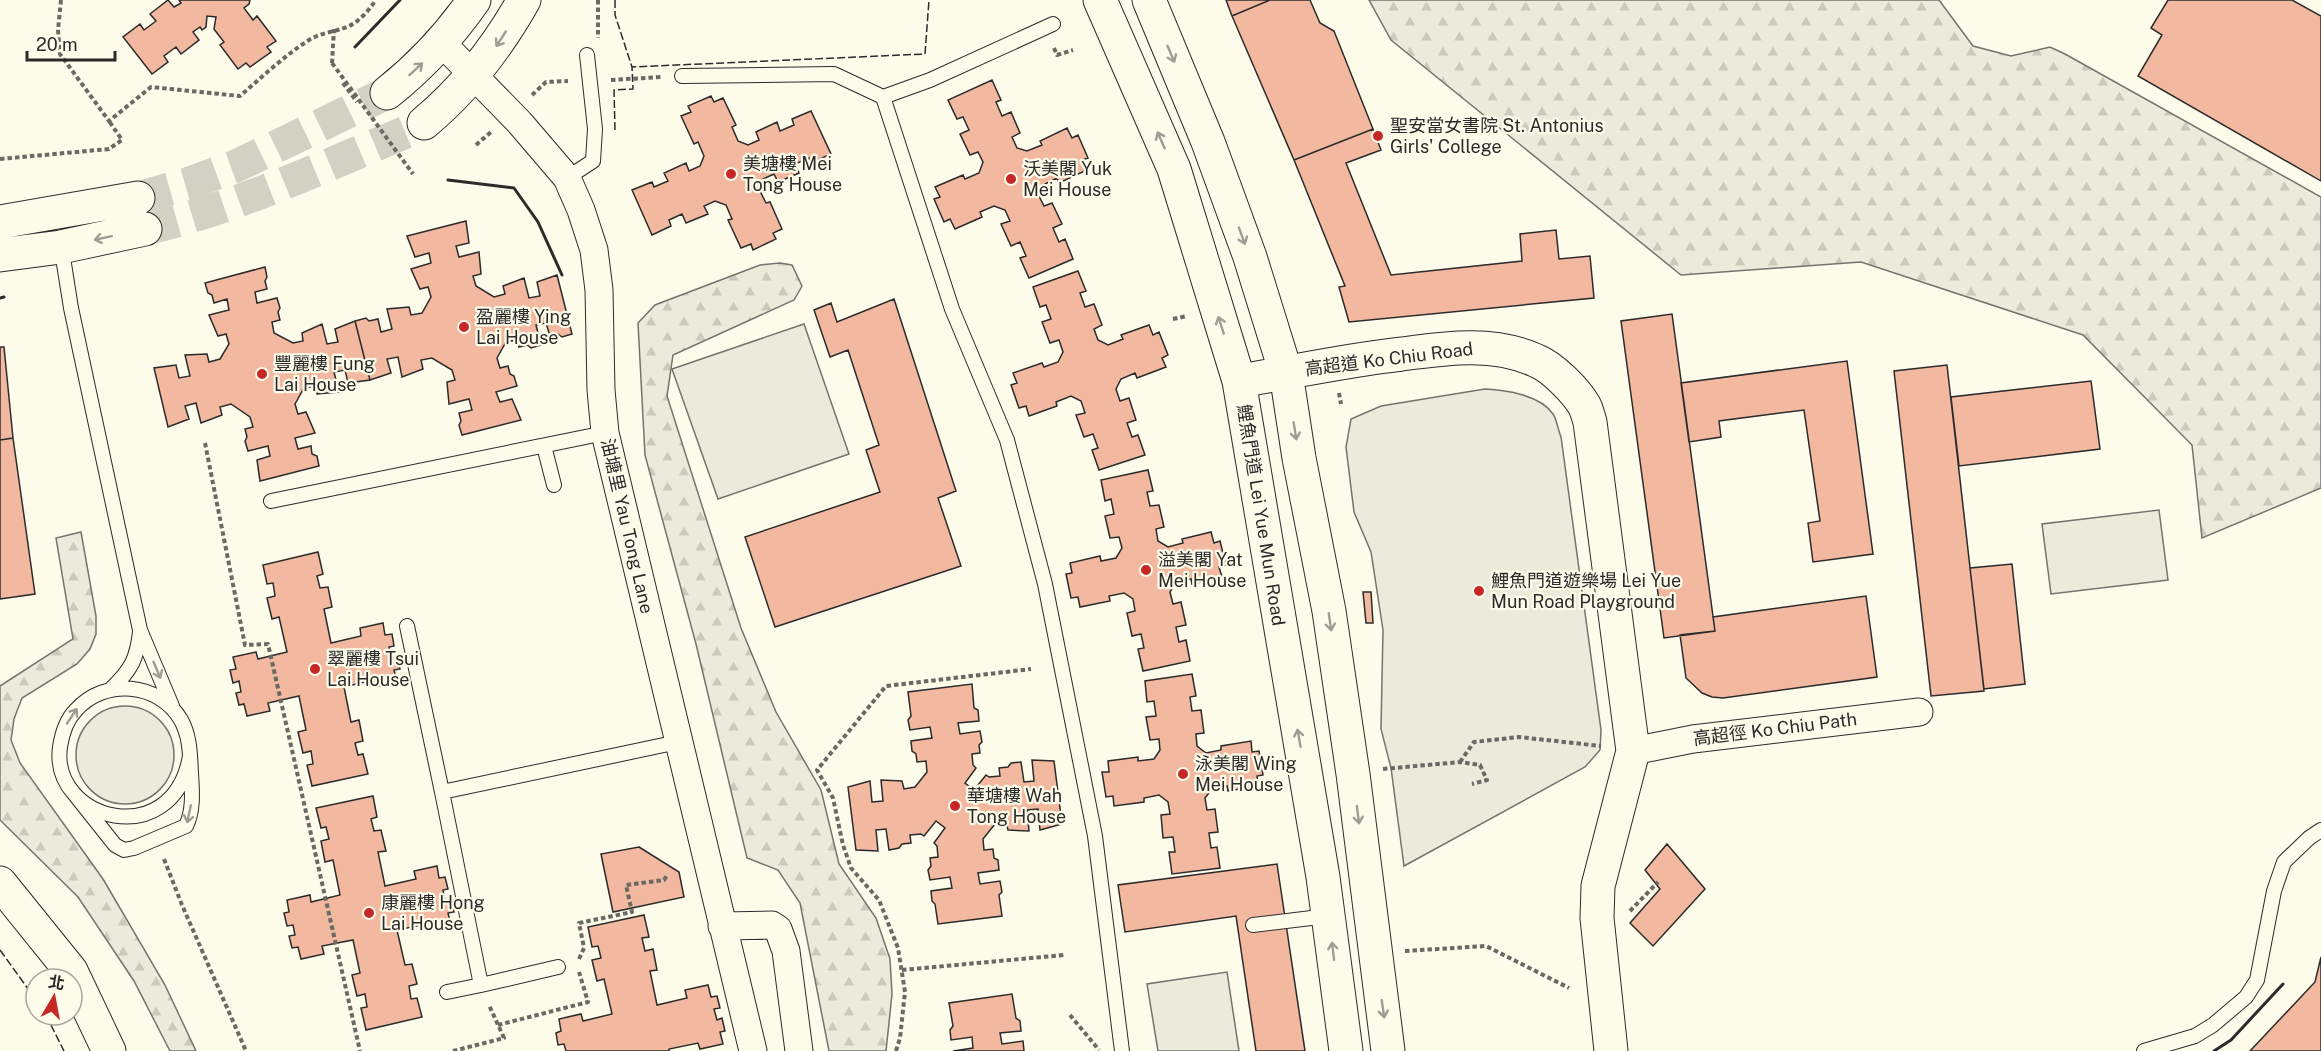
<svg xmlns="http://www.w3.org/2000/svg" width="2321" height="1051" viewBox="0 0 2321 1051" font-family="'Public Sans','Noto Sans TC',sans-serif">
<defs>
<pattern id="forest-firs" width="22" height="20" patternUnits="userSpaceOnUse" patternTransform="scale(1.5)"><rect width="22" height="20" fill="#ecebdb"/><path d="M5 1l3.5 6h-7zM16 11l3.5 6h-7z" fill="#cbcabc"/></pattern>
</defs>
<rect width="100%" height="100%" fill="#fdfbea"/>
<path fill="#ecebdb" stroke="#74746e" stroke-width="1.5" d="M804,324l45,130 -131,45 -46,-130z
M1485,389c21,1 55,6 68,25 4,6 5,16 8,23l40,293 -1,20 -15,17 -181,99 -13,-98 -10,-39 2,-99 -12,-78 -17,-40 -8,-65 5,-28 30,-13z
M2159,510l9,70 -117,14 -9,-70z
M76 755a49 49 0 1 1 98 0a49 49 0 1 1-98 0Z
M1227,972l12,79h-81l-11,-67z"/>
<path fill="url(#forest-firs)" stroke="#74746e" stroke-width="1.5" d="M1369,0h570l34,46 38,10 39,-9 15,7 256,143v291l-119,50 -10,-93 -109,-110 -222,-73 -180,13 -290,-235z
M780,263l12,2 10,21 -8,14 -121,55 -6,41 74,232 35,84 45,78 18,74 37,54 14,41 2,35 -6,57h-57l-29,-148 -22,-33 -31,-12 -51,-214 -51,-189 -7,-132 17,-18 105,-40z
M81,532l15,84v18l-6,15 -13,15 -55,34 -8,21 -3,21 9,23 83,116 62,106 31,66h-26l-36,-70 -56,-84 -78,-77v-134l73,-47 -17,-101z"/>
<path fill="#f2b8a0" stroke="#2b2b2b" stroke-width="1.5" d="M168,0l6,7 7,-4 -2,-3h71l-1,4 -5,4 9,12 4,-4 19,25 -9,6 4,5 -21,15 -4,-4 -8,6 -18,-24 4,-3 -10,-13 2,-12 -9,-1 -1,11 -4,3 -2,-3 -7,5 6,8 -18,14 -5,-7 -12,9 4,6 -16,12 -29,-37 17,-13 4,6 12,-9 -6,-7z
M1226,0h44l-38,16z
M1270,0h40l10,23 14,8 39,98 -79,31 -62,-144z
M2168,0h124l29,16v165l-183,-105 24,-41 -11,-7z
M992,80l9,20 -5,2 6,14 9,-4 9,21 -8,4 5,11 10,3 15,-6 -2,-4 27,-13 5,10 6,-3 10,23 -6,2 5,10 -28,13 -2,-5 -14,7 -4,11 5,10 8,-3 10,21 -9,4 6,14 6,-3 8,20 -44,19 -9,-20 6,-2 -6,-14 -9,4 -10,-22 9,-3 -5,-11 -11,-4 -14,6 2,5 -27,12 -5,-10 -6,3 -10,-23 6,-2 -5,-10 28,-12 2,4 14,-6 4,-11 -5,-10 -8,3 -10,-21 9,-4 -6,-13 -6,2 -9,-19z
M711,96l3,6 9,-4 13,27 -4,2 6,14 10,4 11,-5 -3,-8 21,-10 3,9 14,-6 -2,-6 19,-8 20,43 -20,9 -2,-5 -14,6 4,9 -21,9 -4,-8 -11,5 -4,10 7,14 4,-1 12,27 -9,4 3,6 -23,11 -2,-6 -10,4 -13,-28 4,-1 -6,-14 -11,-4 -11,5 4,8 -22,9 -4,-9 -13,6 2,6 -19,9 -20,-45 20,-8 2,5 14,-6 -4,-8 22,-10 3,8 11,-5 4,-10 -6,-14 -4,2 -13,-28 10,-4 -3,-6z
M1373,129l8,21 -35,13 45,112 131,-14 -2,-27 36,-4 3,29 31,-3 4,42 -245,24 -10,-35 6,-1 -51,-126z
M466,221l3,22 -13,3 3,11 20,-5 2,22 -8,2 3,10 18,11 11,-3 -2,-8 21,-8 5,20 11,-2 -3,-14 20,-7 15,59 -10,3 -4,-3 -8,2 -4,-13 -10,2 5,20 -10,3 -4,-3 -8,2 -2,-7 -11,2 -9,16 3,10 8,-2 2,8 4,2 3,10 -21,6 4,10 12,-3 9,21 -59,15 -3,-10 2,-4 -2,-8 13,-3 -3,-11 -20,5 -2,-22 8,-2 -3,-10 -20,-12 -11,2 2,9 -21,8 -4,-20 -11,2 4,14 -21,7 -15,-59 11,-3 3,3 9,-2 3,13 11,-3 -5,-20 22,-2 2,8 11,-2 9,-16 -3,-10 -8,2 -9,-20 20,-6 -2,-10 -14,4 -8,-21z
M265,267l2,10 -2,4 2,8 -12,3 2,11 20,-5 3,10 -2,4 2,8 -8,2 2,11 19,10 10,-2 -1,-8 20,-9 5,20 11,-2 -3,-13 20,-8 15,59 -22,3 -3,-13 -11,2 5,20 -22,2 -2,-8 -11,2 -9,16 3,10 8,-2 9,21 -20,5 3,11 13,-3 1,8 5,2 2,10 -59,15 -3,-21 13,-4 -2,-10 -20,5 -3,-10 2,-4 -2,-8 8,-2 -3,-10 -19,-13 -11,3 2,8 -21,8 -5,-20 -11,3 4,13 -21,8 -14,-59 22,-3 3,13 11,-2 -5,-21 22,-1 2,8 11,-3 9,-15 -3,-10 -8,2 -9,-21 20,-5 -2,-11 -13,4 -2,-8 -4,-2 -3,-10z
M1078,271l8,20 -6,2 5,14 9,-3 8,21 -8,4 4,11 10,5 15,-6 -2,-4 28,-10 4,10 6,-3 9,23 -6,3 4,9 -29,11 -2,-5 -14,6 -5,10 4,12 9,-3 7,22 -9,3 5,14 6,-2 7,20 -46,15 -7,-20 6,-2 -5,-14 -9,3 -8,-22 9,-2 -4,-12 -10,-5 -15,6 1,4 -28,10 -3,-10 -7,2 -8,-23 6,-2 -4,-10 29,-10 2,4 14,-5 5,-10 -4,-12 -9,3 -8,-21 9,-3 -5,-14 -6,2 -7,-20z
M894,299l62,192 -18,7 23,68 -186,61 -30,-90 135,-45 -14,-42 13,-5 -31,-95 -18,7 -16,-47 17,-7 6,19z
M1672,314l43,317 -51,7 -43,-317z
M0,347h4l9,91 -13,2z
M1847,361l26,193 -60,8 -5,-39 12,-2 -16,-111 -85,11 2,16 -32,5 -8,-59z
M1947,365l37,326 -53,5 -37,-325z
M2091,381l9,68 -141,17 -8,-69z
M13,438l22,156 -35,5v-159z
M1148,470l5,21 -6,1 3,14 9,-1 5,22 -8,2 2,12 10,6 15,-4 -1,-4 29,-7 3,11 6,-2 6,24 -7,2 3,10 -30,7 -1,-5 -15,3 -6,10 3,12 8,-2 5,23 -10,2 3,15 7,-2 4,21 -47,10 -5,-22 6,-1 -3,-14 -9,2 -5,-23 8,-2 -2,-12 -9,-6 -15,3 1,5 -30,6 -2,-10 -7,1 -5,-24 6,-1 -2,-10 30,-7 1,5 15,-3 6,-10 -3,-11 -9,1 -5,-22 9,-2 -3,-15 -6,2 -4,-21z
M318,552l5,22 -6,2 3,12 8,-1 4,20 -8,2 7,34 30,-7 -1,-8 23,-5 2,12 7,-1 2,12 -5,1 2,11 6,-2 3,13 -6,1 3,12 -23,5 -1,-7 -29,7 7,35 8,-2 4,21 -8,2 3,12 5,-1 5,20 -56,12 -5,-21 6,-1 -2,-13 -8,2 -5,-21 8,-2 -7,-34 -31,7 2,8 -23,5 -3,-12 -5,1 -3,-12 5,-1 -2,-11 -6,2 -3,-13 6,-1 -3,-12 23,-5 2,7 29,-7 -8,-35 -7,2 -5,-21 8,-2 -2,-13 -6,1 -4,-19z
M2012,564l13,120 -41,5 -14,-121z
M1363,592h8l2,31h-7z
M1866,596l11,81 -154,21 -11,-1 -10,-4 -16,-15 -6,-43 35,-4 -2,-14z
M1192,674l4,22 -6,1 2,14 9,-1 3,23 -8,1 1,12 9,7 15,-3v-4l30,-5 1,11 7,-1 4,24 -6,1 1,10 -30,5 -1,-5 -15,3 -7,9 2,12 8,-1 3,23 -9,1 2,15 6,-1 3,21 -48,6 -3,-22h6l-2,-15 -10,1 -2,-23 9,-1 -2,-12 -9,-7 -15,3v4l-30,4 -1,-10 -7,1 -4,-25h7l-1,-11 30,-4v4l16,-2 6,-9 -1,-11 -9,1 -4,-23 10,-1 -2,-15 -7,1 -2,-21z
M972,684l2,24 4,2 1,11 -21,2 2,11 20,-3 2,11 -3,3 1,8 -8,1 1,11 3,3 -11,15 9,7 12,-15 3,2 11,-1 -1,-8 9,-1 3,-4 10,-1 3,20 10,-1 -2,-21 22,1 8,63 -22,6 -2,-21 -11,1 2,21 -21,-1 -2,-8 -11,2 -12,15 1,11 9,-1 1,9 4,2 1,10 -21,3 2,11 20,-3 2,11 -3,3 3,21 -64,8 -3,-20 -3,-3 -1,-10 21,-3 -2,-11 -20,3 -2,-10 3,-4 -1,-8 8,-1 -1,-11 -3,-3 11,-15 -9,-7 -12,15 -3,-2 -11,1 1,8 -9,1 -3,4 -10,2 -3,-21 -10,1 2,21 -22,-1 -8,-63 22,-6 2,21 11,-1 -2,-21 21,1 2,8 11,-2 12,-15 -1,-11 -9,1 -1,-8 -4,-3 -1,-10 21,-3 -2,-11 -20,3 -2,-10 3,-4 -3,-24z
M373,796l4,21 -6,2 3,12 7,-1 5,21 -8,1 7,34 31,-7 -2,-8 23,-5 2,12 6,-1 3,12 -5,1 2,11 6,-2 3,13 -6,1 3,12 -23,5 -2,-6 -29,6 8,35 7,-1 5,20 -8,2 2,13 6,-1 5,19 -56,13 -5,-22 6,-1 -2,-13 -8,2 -5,-21 8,-2 -7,-33 -31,6 2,8 -23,5 -3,-12 -6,1 -3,-12 6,-1 -2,-10 -6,1 -3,-13 5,-1 -2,-12 23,-5 1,7 29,-7 -7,-35 -8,2 -4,-21 8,-2 -3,-12 -5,1 -5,-20z
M1667,844l38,45 -52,57 -23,-23 30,-34 -15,-19z
M639,847l40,25 5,25 -71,15 -12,-58z
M1277,864l28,187h-49l-20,-135 -111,16 -7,-47z
M644,915l5,22 -7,1 3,13 8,-2 4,21 -7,1 7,34 30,-7 -2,-8 23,-5 3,12 6,-1 3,12 -6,1 3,11 5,-2 3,13 -5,1 3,12 -23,5 -2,-6 -29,6v2h-103l-2,-7 -6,1 -2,-12 5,-2 -2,-12 22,-5 2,7 29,-7 -8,-35 -7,2 -5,-21 9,-2 -3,-12 -6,1 -4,-20z
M2321,957v94h-71l65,-69z
M1012,994l4,24 4,3 1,10 -21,2 2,11 21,-3 1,10h-71l20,-3 -1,-11 -21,3 -1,-10 3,-4 -4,-23z"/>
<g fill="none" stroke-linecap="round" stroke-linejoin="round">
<path stroke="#d3d1c4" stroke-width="33" stroke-dasharray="33 16" stroke-linecap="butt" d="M138,198l49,-14 49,-18 151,-73
M145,229c91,-21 175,-61 261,-97l18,-9"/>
<defs>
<path id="lane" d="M682,76l152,-2 49,23 47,-17 123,-56
M883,97l69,212 55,131 38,144 50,252 27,215
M567,178l26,-17 2,-32 -8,-74
M61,245l10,63 69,322 32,76
M544,446l10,39
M271,501l334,-68
M407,626l35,166 236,-50
M111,689c20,-19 26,-30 29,-57
M442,792l39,193 77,-18
M76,796l39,49 9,5 10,-2 52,-22c8,-16 6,-36 5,-53 -1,-19 -1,-37 -10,-53 -22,-38 -77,-42 -105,-10 -10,10 -14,24 -16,37 -10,74 113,106 130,9
M1253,925l75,-9
M447,992l34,-7
M2144,1051l51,-15 18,-11 33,-28 11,-17 17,-89 10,-29 25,-24 12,-8"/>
<path id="street" d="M442,43l78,80 47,55 14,32 13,40 5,40 2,100 4,43 148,618
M1633,751l60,-12 226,-27
M722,926l50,-1 6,4 8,22 13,100"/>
<path id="secondary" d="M1100,0l74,169 65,212 84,496 23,174
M1149,0l59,142 42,115 36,116 13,85 30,153 24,163 35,277
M387,93c34,-27 62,-57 87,-93
M424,123c42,-35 73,-75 100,-123
M0,222l138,-24
M0,255l61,-8 84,-18
M1239,381c54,-9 108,-21 163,-27 45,-6 92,-13 135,7 15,6 39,30 47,44 3,5 4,11 6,17l43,329 -35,135 -1,32 14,133
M0,883l71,88 38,80"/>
</defs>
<use href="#lane" stroke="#2b2b2b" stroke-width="16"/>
<use href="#street" stroke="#2b2b2b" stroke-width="29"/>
<use href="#secondary" stroke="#2b2b2b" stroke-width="35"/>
<path stroke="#6a6964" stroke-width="4" stroke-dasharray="4.5 3" stroke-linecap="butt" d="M61,0l-3,30 2,24 49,67 42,-34 89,9c22,-19 44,-40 69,-56 13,-8 27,-8 40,-14 11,-5 20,-16 27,-26
M598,0v38
M1054,48l3,7 16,-5
M332,63l2,-34
M611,80l50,-3
M343,83l14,19
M532,95l14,-13 22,-1
M476,145l15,-13
M0,159l109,-10 13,-9 -13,-19
M1173,319l14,-3
M1339,393l2,11
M205,443l40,202 23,-1 92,407
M1460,762l14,-20 45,-5 82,9
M1383,769l77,-7 20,3 7,15 -15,4
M164,859l18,46 64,146
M1630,911l28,-29
M1405,951l81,-5 83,42
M579,959l5,-11 -5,-25 53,-11 -6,-27 38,-5 4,-6
M902,970l162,-15
M1070,1015l29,35
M498,1025l90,-23 -9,-30
M453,1051l51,-13 -15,-33
M896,1051l4,-13 5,-46 -7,-44 -19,-48 -28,-32 -8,-23 -10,-47 -16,-28 69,-84 145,-17"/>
<use href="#lane" stroke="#fdfbea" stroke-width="14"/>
<use href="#street" stroke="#fdfbea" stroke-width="27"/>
<use href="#secondary" stroke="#fdfbea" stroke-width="33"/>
<path stroke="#6a6964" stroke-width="4" stroke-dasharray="4.5 3" stroke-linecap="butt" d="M332,63l81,111"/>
<path stroke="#2b2b2b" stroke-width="1.5" stroke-dasharray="8 3" stroke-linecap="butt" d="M615,0v15l17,52 293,-13 4,-54
M615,130l-1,-40 19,-1 -1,-22
M0,950l36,50
M46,1015l18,36"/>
<path stroke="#2b2b2b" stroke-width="3" d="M355,47l45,-47
M448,180l66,8 24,34 24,53
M0,298l4,-1
M2214,1051l17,-11 52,-56"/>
</g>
<defs><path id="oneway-shaft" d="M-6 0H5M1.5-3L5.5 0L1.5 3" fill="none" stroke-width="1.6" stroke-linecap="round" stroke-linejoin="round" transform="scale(1.5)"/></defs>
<g stroke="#9e9d94">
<use href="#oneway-shaft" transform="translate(501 39) rotate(123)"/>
<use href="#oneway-shaft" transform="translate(1171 54) rotate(67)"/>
<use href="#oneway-shaft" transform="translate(416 69) rotate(-43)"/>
<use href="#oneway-shaft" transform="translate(1161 140) rotate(-114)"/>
<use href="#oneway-shaft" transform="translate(1242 236) rotate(70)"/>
<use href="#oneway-shaft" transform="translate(103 238) rotate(168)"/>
<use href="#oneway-shaft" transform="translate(1221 325) rotate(-108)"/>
<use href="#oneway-shaft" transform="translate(1295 431) rotate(81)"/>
<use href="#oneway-shaft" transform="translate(1330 622) rotate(82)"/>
<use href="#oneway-shaft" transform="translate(157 670) rotate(67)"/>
<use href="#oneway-shaft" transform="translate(72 716) rotate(-56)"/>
<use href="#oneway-shaft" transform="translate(1299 738) rotate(-100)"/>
<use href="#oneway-shaft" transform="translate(189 814) rotate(102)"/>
<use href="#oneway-shaft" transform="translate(1358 815) rotate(83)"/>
<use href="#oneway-shaft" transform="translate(1333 951) rotate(-97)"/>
<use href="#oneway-shaft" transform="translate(1383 1009) rotate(82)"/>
</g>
<g fill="#c62828" stroke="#fdfbea" stroke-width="2">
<circle cx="1378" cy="136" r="6"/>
<circle cx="731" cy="174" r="6"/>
<circle cx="1011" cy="179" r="6"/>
<circle cx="464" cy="327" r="6"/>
<circle cx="262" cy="374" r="6"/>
<circle cx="1146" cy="570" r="6"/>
<circle cx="1479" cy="591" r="6"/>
<circle cx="315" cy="669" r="6"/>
<circle cx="1183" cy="774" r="6"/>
<circle cx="955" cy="806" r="6"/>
<circle cx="369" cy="913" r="6"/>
</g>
<g text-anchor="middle" stroke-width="4.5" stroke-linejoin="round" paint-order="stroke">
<g font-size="18" fill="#2b2b2b" stroke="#fdfbea" text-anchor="start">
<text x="1390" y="132">聖安當女書院 St. Antonius<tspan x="1390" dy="21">Girls' College</tspan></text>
<text x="743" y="170">美塘樓 Mei<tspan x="743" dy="21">Tong House</tspan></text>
<text x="1023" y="175">沃美閣 Yuk<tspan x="1023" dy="21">Mei House</tspan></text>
<text x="476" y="323">盈麗樓 Ying<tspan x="476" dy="21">Lai House</tspan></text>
<text x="274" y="370">豐麗樓 Fung<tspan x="274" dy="21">Lai House</tspan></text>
<text x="1158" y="566">溢美閣 Yat<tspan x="1158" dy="21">Mei House</tspan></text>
<text x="1491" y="587">鯉魚門道遊樂場 Lei Yue<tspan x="1491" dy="21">Mun Road Playground</tspan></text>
<text x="327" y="665">翠麗樓 Tsui<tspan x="327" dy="21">Lai House</tspan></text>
<text x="1195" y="770">泳美閣 Wing<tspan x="1195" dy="21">Mei House</tspan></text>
<text x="967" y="802">華塘樓 Wah<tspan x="967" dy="21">Tong House</tspan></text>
<text x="381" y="909">康麗樓 Hong<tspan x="381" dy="21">Lai House</tspan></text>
</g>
<g font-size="18" fill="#2b2b2b" stroke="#fdfbea">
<text transform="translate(1389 359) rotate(-7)" y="6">高超道 Ko Chiu Road</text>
<text transform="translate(1261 515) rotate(81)" y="6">鯉魚門道 Lei Yue Mun Road</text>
<text transform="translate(627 526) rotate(77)" y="6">油塘里 Yau Tong Lane</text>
<text transform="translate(1775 729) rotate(-7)" y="6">高超徑 Ko Chiu Path</text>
</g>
</g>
<g transform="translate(54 997) rotate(10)"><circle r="28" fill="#fdfbea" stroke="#a9a89e" stroke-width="1.5"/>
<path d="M0-4.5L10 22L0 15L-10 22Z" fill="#c62828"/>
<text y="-9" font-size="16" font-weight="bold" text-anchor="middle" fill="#2b2b2b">北</text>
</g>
<path d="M27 51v9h88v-9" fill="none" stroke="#2b2b2b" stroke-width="3"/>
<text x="36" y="51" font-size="18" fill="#2b2b2b" stroke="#fdfbea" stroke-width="4.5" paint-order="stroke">20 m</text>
</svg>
